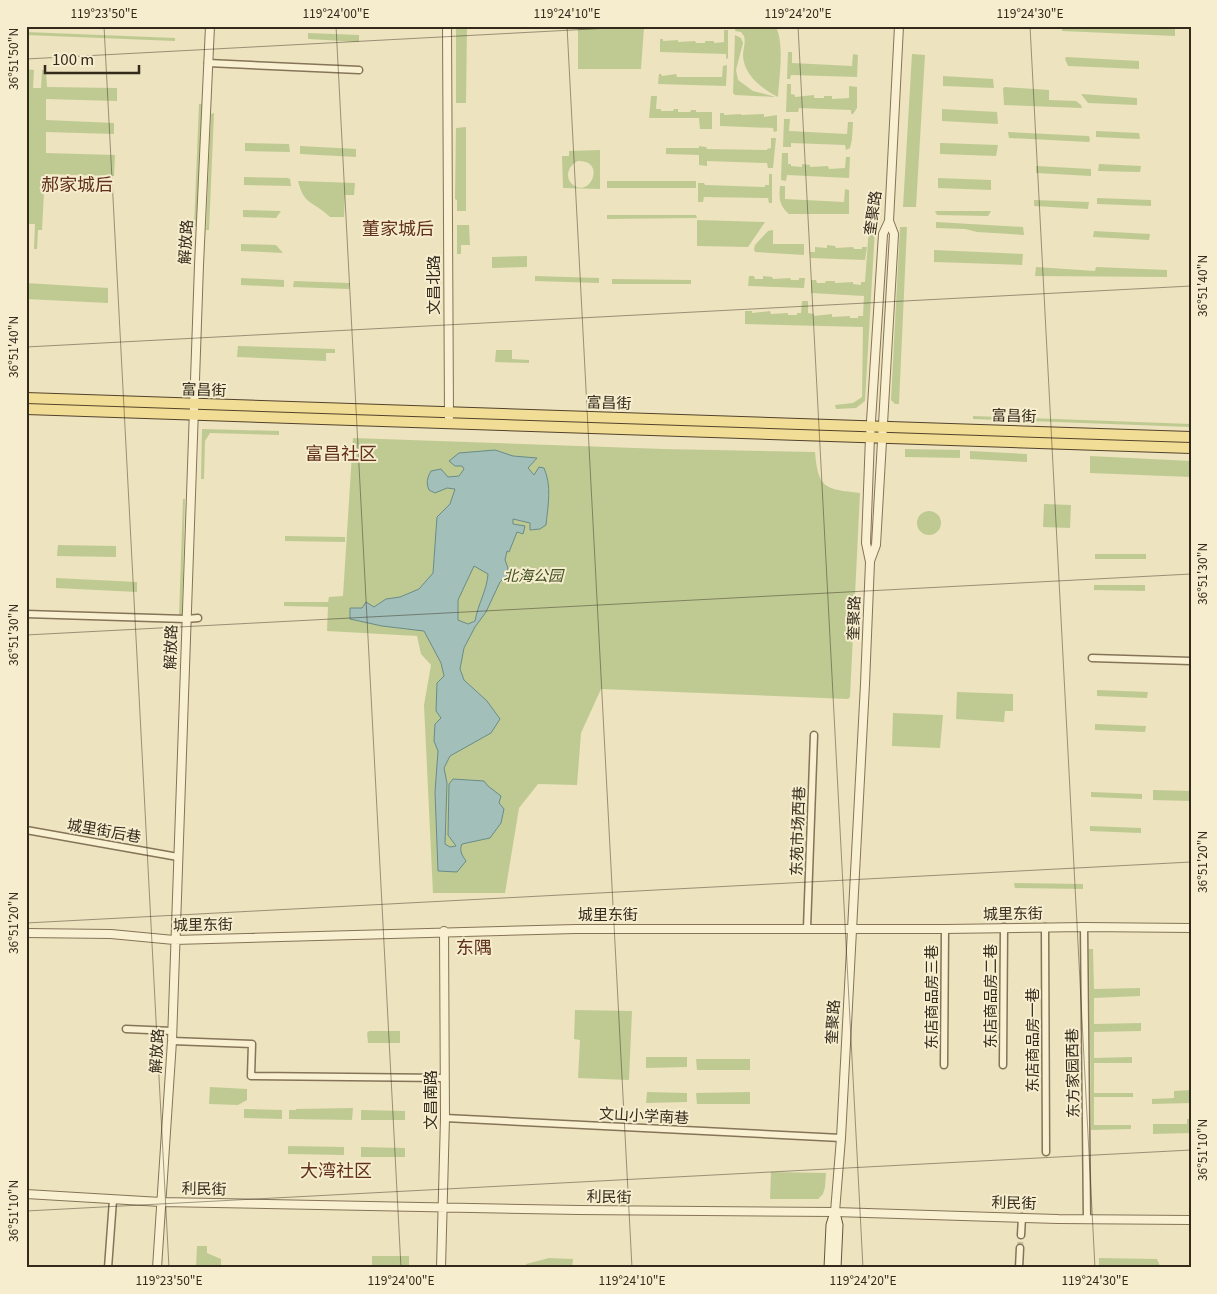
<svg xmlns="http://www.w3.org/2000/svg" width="1217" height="1294" viewBox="0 0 1217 1294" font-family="Georgia,'Noto Sans SC',serif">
<rect width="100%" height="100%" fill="#ede3be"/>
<path fill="#bfca93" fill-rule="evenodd" d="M456,26h11l-1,77h-10z
M736,26h39c10,14 4,53 3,71 -16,-8 -34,-22 -35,-41 0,-7 3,-13 1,-20l-3,-4 -6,-1z
M1063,26l112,1v9l-113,-5z
M578,27h66l-3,42h-63z
M724,30h4v28l-2,1v-5l-66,-2v-13h3v2l15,-1v2l17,-1 1,2h9v-2h9v2l10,-1z
M26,32l149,6v3l-149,-6z
M308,33l51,2v7l-51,-3z
M735,35l6,3 2,5 -7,27 2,10 15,11 23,6 -41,-2 -2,-2z
M788,52h4v11l60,3 1,-12 5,1 -1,22 -66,-2 -1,4h-3z
M912,54l13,1 -9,152h-13z
M1066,57l73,4v8l-71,-3 -3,-7z
M727,65l-1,21 -68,-2 1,-10h2l1,2 14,-2 1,3h45l1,-11z
M26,69l8,1 -1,18h8l1,-18h4l1,17 70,1v13l-71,-2v21l68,3v11l-68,-2v21l69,2 -1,21 -69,-2 -3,56h-4l-1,19h-3l1,-25h-8l-1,3z
M943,76l50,3 1,9 -51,-2z
M787,84h4v10l4,1v2l19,-2v3h10v-2h8v3l17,-1v-12l8,1v21l-4,6h-2v-4l-52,-2 -1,4h-12z
M1005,87l44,3v10l27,1 5,4 1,3 -78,-3 -1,-17z
M1081,94l56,4v7l-49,-2z
M651,96h6l-1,13h5v2h12l1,-2h4v3h12l1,-2h5v2h16v17h-12l-1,-11h-50z
M199,104h3l-6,123h-2z
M942,109l55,3 1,12 -56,-3z
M214,113l-5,117h-3l5,-116z
M720,113h4v2l17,-1v1l23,-1v3l13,-2v16l-3,1 -1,-4 -53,-2z
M784,119h6l-1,12 58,3 1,-12h5l-1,17 -2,9 -4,2 -1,-5 -54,-2v4h-8z
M466,127v84h-9v-11l-2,-1 1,-71z
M1096,131l43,2 1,6 -44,-2z
M1008,132l81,4 1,4 -1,2 -80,-4z
M771,138h5l-3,30h-5l-1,-5 -60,-2v5l-8,-1v-10l-33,-1v-6h33v-2l7,1 1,2 60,1v-1l4,-1z
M245,143l44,1 1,8 -45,-1z
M940,143l58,2 -2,11 -56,-2z
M300,146l56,3v8l-56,-3z
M600,150v39l-37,-1 -1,-32h7v-5zM578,161c29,-1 12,39 -6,23 -8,-8 -3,-19 6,-23z
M782,153h6v11h3v2l11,1v-3l8,1v2l18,-1 1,3 16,-1 1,-11h4l-1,21 -62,-3 -1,6 -5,-1z
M1099,164l42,2 -1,6 -42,-1z
M1036,166l55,3v7l-55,-3z
M769,174h3v29h-3l-1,-5 -64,-1 -1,5h-5v-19h6l1,2 60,2v-2h4z
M244,177l44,1 2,1 1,7 -47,-1z
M938,178l53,2v10l-53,-2z
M298,181l57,2 -1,12h-9l-1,22h-14c-16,-16 -26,-11 -32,-36z
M607,181h89v7h-89z
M780,186h5v13l59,3 1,-13 4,1v24h-60c-10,-9 -10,-16 -9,-28z
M1097,198l54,2v6l-54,-2z
M1034,200l55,2 -1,7 -54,-3z
M243,210l38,1 -5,7 -33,-1z
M935,211h56l-3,5 -51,-1z
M607,215h89l1,3 -90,1z
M697,220l68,2 -17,25 -51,-1z
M936,222l87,5 1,8 -47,-3 -12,-3 -29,-1z
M457,225h12l1,20h-9v9h-4z
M869,227l6,1 -10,173 -9,7 -20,1 -1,-4 18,-2 9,-6 1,-70 -118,-3v-13h7v2l18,-2 1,3 17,-1v2h9v-2h4l1,-12h6v12l6,1v2l18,-2v3l18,-1v2h8v-2h5l1,-20 -53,-3v-13h5l1,3h8l1,-2h9v2l18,-1v2l8,1v-3h4z
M900,227h7l-8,177h-4l-4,-4z
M773,230v14h31v11l-49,-3 -1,-3 1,-4 13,-14z
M1094,231l56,3 -1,6 -56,-3z
M241,244l35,1 7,8 -42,-2z
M827,245l8,1 1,2 17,-1 1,2h8v-2h5l-2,13 -54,-2 -1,-6h5v-5l12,1z
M934,250l89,4 -1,11 -88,-3z
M527,256v11l-35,1v-11z
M1036,267l59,4 1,-4 71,3v7l-132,-1z
M535,276l64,2v5l-64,-2z
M749,276h5l1,3h8v-3l9,1 1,2 17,-1 1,2h8v-2h6l-1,10 -56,-2z
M241,278l43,2v7l-43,-2z
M612,279l79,1v4h-79z
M294,281l56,2 -1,6 -56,-2z
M26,283l82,5v15l-82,-4z
M238,346l97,3v4h-9v8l-89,-4z
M496,350h16v9l17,1v3l-34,-1z
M973,416l218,8v3l-218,-8z
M202,429l77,2v4l-69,-2 -5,8 -1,38h-3z
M353,438l311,11 151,3c3,37 10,37 45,41l-10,204 -2,2 -247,-10 -20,44 -4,52 -39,-1 -19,24 -14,85h-72l-9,-188 7,-40 -10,-11 -4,-18 -90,-5 1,-24 -44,-1v-4h44l1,-5 14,-1z
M905,449l55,1v8l-55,-1z
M970,451l57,3v8l-57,-3z
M1090,456l101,5v16l-101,-4z
M183,499h2l-3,116 -3,1z
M1044,504l27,1 -1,23 -27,-1z
M917 523a12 12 0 1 1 24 0a12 12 0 1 1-24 0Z
M285,536l60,1v5l-60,-1z
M58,545l58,1v11l-59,-1z
M1095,554h51v5h-51z
M56,578l81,4v10l-81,-4z
M1094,585h51v6l-51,-1z
M1097,690l51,2 -1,6 -50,-2z
M957,692l56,2v17h-8l-1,11 -48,-3z
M893,713l50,2 -3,33 -48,-2z
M1095,724l51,2 -1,6 -50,-2z
M1153,790l38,1v10l-38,-1z
M1091,792l51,2v5l-51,-2z
M1090,826l51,2v5l-51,-2z
M1014,883l69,1v5l-68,-1z
M1089,949h4l1,40 46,-1v8l-46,2v26l47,-1v8l-47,1v26l38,-1v6h-38v30h39v4h-39v28h37v4l-40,1z
M575,1010l57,1 -3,69 -51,-2 2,-38 -6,-1z
M369,1031h31v12h-32l-1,-10z
M646,1057h41v10l-41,1z
M696,1059h54v11h-53z
M210,1087l37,2v11l-9,5 -29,-1z
M1191,1090v13l-39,1v-5l22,-1v-7z
M647,1092l40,1v9l-41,1z
M750,1092v12h-53l-1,-11z
M353,1108l-1,12 -63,-1v-9h7v-1z
M244,1109l38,1v9l-38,-1z
M361,1110l44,1v9h-44z
M1187,1119h4v14l-38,1v-10h34z
M288,1146l56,1v8l-56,-1z
M361,1147l44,1v9h-44z
M771,1172l55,1 -1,14 -2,7 -5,5h-48z
M197,1246h10v7l14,6v9h-25z
M372,1256h37v12h-37z
M549,1258l24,1 -1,9h-45l-1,-4z
M1099,1258l58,1 3,7h-61z"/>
<path fill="#a2bfb9" stroke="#698c87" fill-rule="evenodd" d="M495,450l18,6 24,2 -9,10 6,7 5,-8 5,1c8,18 4,37 2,57l-6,4 -10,1v-7l-17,-4v5l12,2 -2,8 -6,-2 -8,20 -2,-1 -2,9 3,8 -1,7 -7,7 -14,30 -11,15 -11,21 -4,21 4,11 23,21 13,18 -9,14 -41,23 -6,12 3,15 -2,61 5,3 6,-1 -8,-11 1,-51 4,-5 31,2 4,5 13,10 -2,7 5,6 -3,14 -11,15 -28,6c-3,7 0,11 4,17l-9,11 -19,-1 -3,-79 3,-41 -4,-10 1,-17 6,-6 -5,-7 1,-28 7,-7 -3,-13 -17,-32 -42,-5 -32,-7v-11h12l4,-6 8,5 12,-8 14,-2 19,-8 14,-16 4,-56 13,-13 5,-15 -8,-1 -12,5 -6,-3c-3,-7 -2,-12 2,-19l10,-2 7,8 11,-1 5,-7 -2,-3h-7l-6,-5 10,-8zM474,566l14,8c-1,16 -10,30 -13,47l-7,3 -10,-4v-20z"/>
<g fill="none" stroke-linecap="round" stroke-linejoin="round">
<path stroke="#c8be9e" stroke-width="6" stroke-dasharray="6 3" stroke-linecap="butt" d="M1020,1248l1,-13"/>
<defs>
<path id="minor" d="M208,63l151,7
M26,614l160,5 12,-1
M1092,658l99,3
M26,831v-1l152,27
M1045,927l1,225
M1084,927l3,292
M807,928l7,-193
M126,1029l46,2
M172,1041l80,3 -1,32 193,2
M944,1065l1,-136
M1003,1065l1,-138
M445,1118l396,20
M1021,1235l1,-18
M108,1268l5,-68
M1019,1268l1,-20"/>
<path id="tertiary" d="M447,26l2,391
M870,561l6,-16 18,-311 -5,-13
M26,933l85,1 63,6 402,-11h369l139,-2 107,1
M26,1194l135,8 418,8 256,2 223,7 133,1
M835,1212l6,-74 24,-454 5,-122 -4,-19 4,-106 13,-203 6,-13 10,-195
M157,1268l15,-227 27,-776 11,-239
M441,1268l4,-150 -1,-187"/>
<path id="secondary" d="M835,1213l3,12 -2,43
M829,1268l2,-43 4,-13"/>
<path id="primary" d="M26,398l1165,39
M26,409l1165,39"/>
</defs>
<use href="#minor" stroke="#857457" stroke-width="9"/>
<use href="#tertiary" stroke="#857457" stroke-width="10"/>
<use href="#secondary" stroke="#67553b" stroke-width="11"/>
<use href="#primary" stroke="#52422c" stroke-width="12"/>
<use href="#minor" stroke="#f8f0d1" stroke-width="6"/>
<use href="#tertiary" stroke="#f8f0d1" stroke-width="8"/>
<use href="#secondary" stroke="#f8f0d1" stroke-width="9"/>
<use href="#primary" stroke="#f1dd95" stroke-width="10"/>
</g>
<path fill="none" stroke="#342a1c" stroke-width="1" stroke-opacity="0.45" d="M104,26l65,1242M336,26l65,1242M567,26l65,1242M798,26l65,1242M1030,26l65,1242M26,59l622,-33M26,347l1165,-61M26,635l1165,-61M26,923l1165,-61M26,1211l1165,-61"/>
<g text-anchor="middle" stroke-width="4" stroke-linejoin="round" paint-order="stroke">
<g font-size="15" fill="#342a1c" stroke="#f5edce">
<text transform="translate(873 213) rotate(-82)" y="5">奎聚路</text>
<text transform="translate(186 242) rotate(-87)" y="5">解放路</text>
<text transform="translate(434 285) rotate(-90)" y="5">文昌北路</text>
<text transform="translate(204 390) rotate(2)" y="5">富昌街</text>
<text transform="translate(609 403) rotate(2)" y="5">富昌街</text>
<text transform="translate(1014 416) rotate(2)" y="5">富昌街</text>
<text transform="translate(854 618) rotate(-88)" y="5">奎聚路</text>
<text transform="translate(171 647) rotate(-88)" y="5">解放路</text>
<text transform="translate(104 831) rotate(10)" y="5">城里街后巷</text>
<text transform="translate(798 831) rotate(-88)" y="5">东苑市场西巷</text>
<text transform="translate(1013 914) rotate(-1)" y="5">城里东街</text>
<text x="608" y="920">城里东街</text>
<text transform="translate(203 925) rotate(-1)" y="5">城里东街</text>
<text transform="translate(991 996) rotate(-90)" y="5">东店商品房二巷</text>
<text transform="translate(932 997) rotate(-90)" y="5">东店商品房三巷</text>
<text transform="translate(833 1022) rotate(-87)" y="5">奎聚路</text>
<text transform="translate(1033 1040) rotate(-90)" y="5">东店商品房一巷</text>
<text transform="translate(157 1051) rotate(-87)" y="5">解放路</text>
<text transform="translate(1073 1073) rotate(-91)" y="5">东方家园西巷</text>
<text transform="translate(431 1100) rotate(-90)" y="5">文昌南路</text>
<text transform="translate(644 1116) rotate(3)" y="5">文山小学南巷</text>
<text transform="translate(204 1189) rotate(1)" y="5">利民街</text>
<text transform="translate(609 1197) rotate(1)" y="5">利民街</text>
<text transform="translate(1014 1203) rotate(2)" y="5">利民街</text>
</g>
<g font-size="15" font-style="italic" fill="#415123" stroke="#f5edce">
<text x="533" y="581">北海公园</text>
</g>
<g font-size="18" fill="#61311c" stroke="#f5edce">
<text x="77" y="191">郝家城后</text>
<text x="398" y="235">董家城后</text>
<text x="341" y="460">富昌社区</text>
<text x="474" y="954">东隅</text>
<text x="336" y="1177">大湾社区</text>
</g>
</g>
<rect width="1217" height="1294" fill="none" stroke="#f5edce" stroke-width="55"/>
<path d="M45 65v8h94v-8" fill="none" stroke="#342a1c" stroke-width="2.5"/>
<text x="52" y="65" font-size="15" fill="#342a1c" stroke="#f5edce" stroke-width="4" paint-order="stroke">100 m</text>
<rect x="28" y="28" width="1162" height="1238" fill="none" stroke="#342a1c" stroke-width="2"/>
<g font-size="12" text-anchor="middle" fill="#342a1c">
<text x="104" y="18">119°23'50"E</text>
<text x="336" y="18">119°24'00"E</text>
<text x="567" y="18">119°24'10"E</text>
<text x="798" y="18">119°24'20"E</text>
<text x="1030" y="18">119°24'30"E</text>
<text transform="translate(14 59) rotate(-90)" y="4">36°51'50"N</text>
<text transform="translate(1203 286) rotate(-90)" y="4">36°51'40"N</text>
<text transform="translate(14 347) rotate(-90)" y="4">36°51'40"N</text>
<text transform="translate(1203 574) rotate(-90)" y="4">36°51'30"N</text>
<text transform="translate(14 635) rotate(-90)" y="4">36°51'30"N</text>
<text transform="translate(1203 862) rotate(-90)" y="4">36°51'20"N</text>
<text transform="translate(14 923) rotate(-90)" y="4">36°51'20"N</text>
<text transform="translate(1203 1150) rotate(-90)" y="4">36°51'10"N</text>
<text transform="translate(14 1211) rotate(-90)" y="4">36°51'10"N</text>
<text x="169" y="1285">119°23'50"E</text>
<text x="401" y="1285">119°24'00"E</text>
<text x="632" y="1285">119°24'10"E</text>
<text x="863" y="1285">119°24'20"E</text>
<text x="1095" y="1285">119°24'30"E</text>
</g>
</svg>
